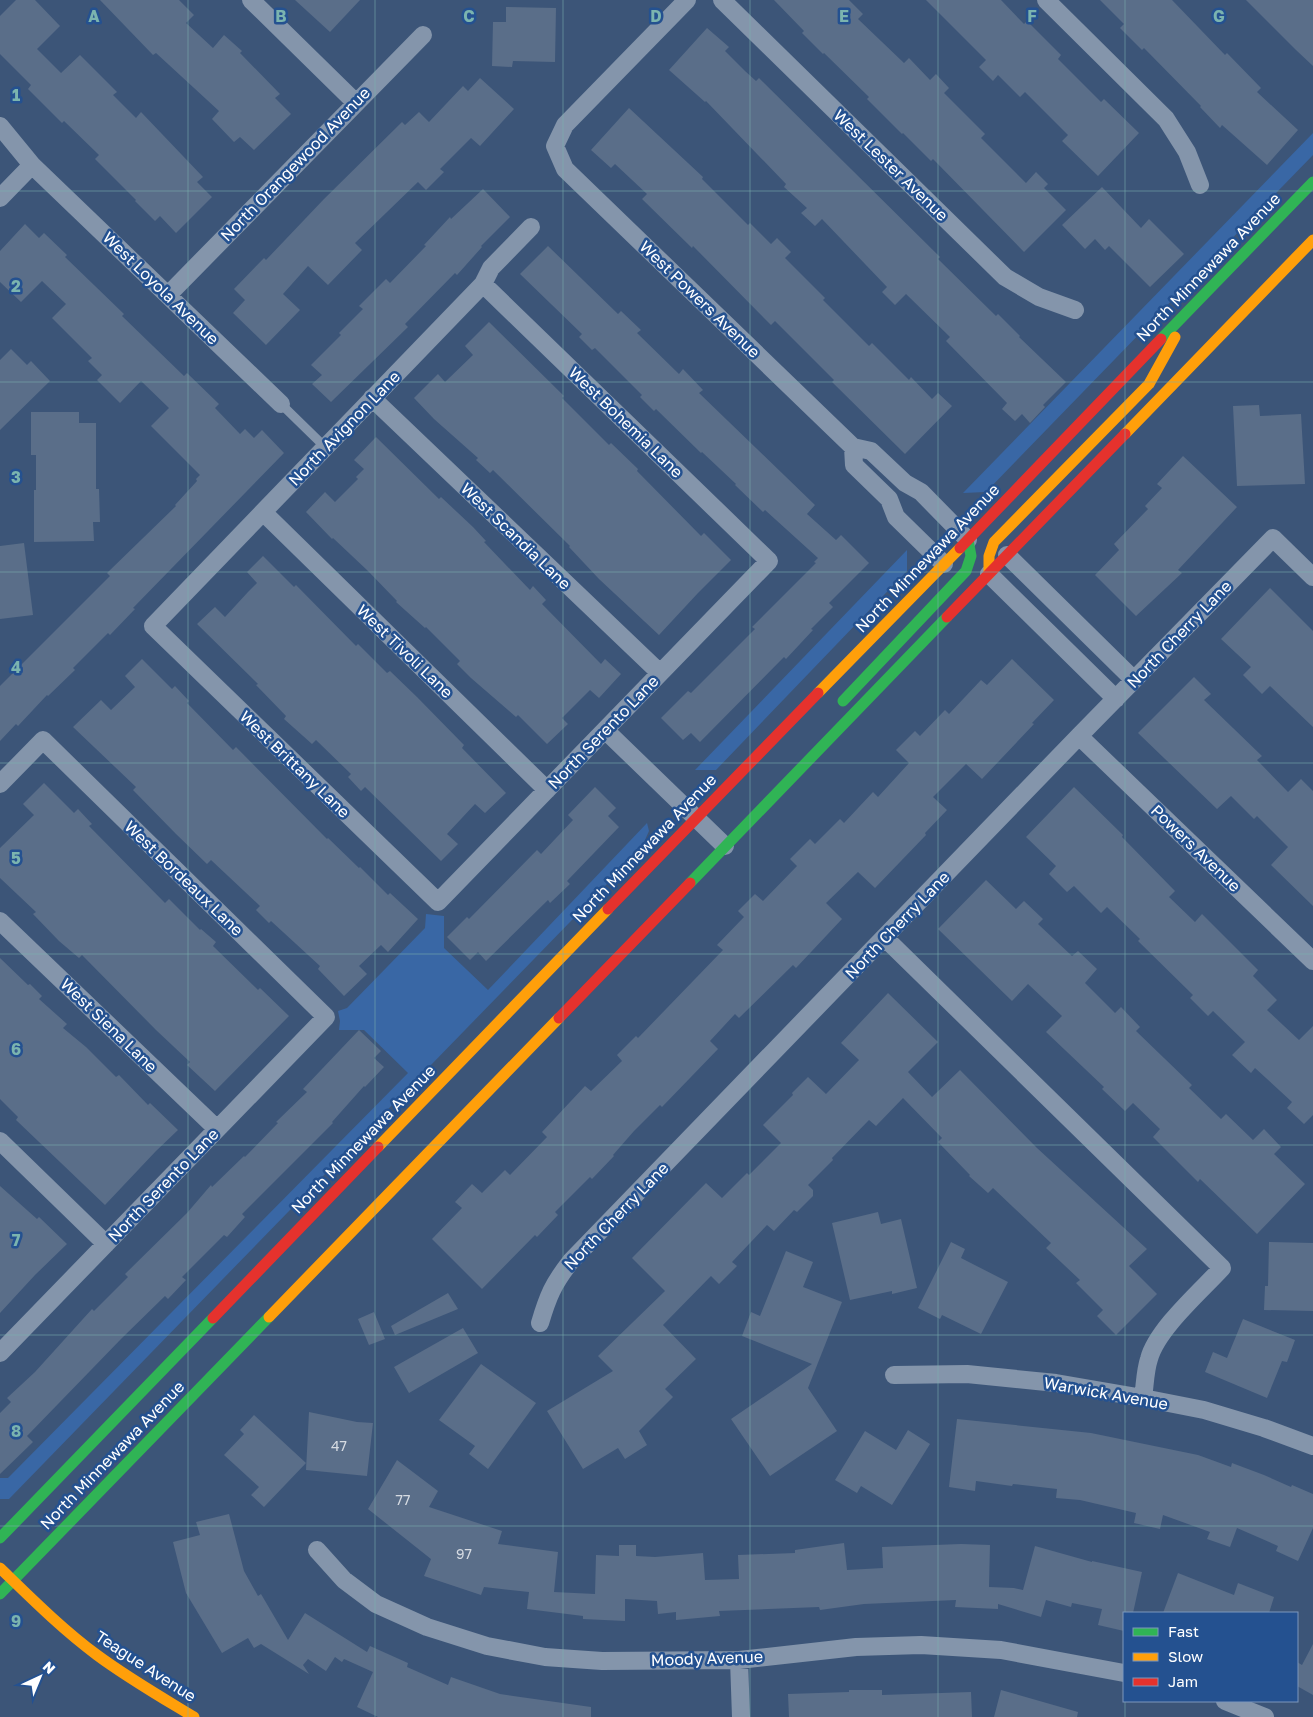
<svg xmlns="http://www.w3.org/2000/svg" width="1313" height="1717" viewBox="0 0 1313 1717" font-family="'Golos Text',sans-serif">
<rect width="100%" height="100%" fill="#3c5578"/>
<path fill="#3967a5" d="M1313,133v22l-327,337 -23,1z
M907,550v21l-191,199h-21z
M647,823l2,8 -8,18 -632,650h-9v-21h8l400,-405 -44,-43h-25l1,-9 -2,-10 9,-3 78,-80 1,-14 18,2v32l44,42z"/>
<path fill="#5a6e89" d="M16,0h19l25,26 -23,23 24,24 19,-18 37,37 -4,3 23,23 5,-6 62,65 -6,5 15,15 -36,36 -16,-17 -5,5 -20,-20 1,-1 -41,-41 4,-4 -35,-34 -2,2 -34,-34 3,-4 -31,-31v-38z
M100,0h79l15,15 -8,8 27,25 11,-13 18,16 -2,2 40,41 -5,4 16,16 -37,36 -14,-13 -6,5 -22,-23 7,-8 -63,-58 -3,2z
M295,0h65l-30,32z
M774,0h75l14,14 -5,5 46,44 5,-5 21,22 6,-6 13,14 -5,5 41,41 -4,4 45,45 10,-11 12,12 -4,4 22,22 -42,42 -91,-93 -2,2 -28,-28 -1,1 -35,-35 2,-2 -45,-44 -1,1 -21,-21 2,-2z
M926,0h75l23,24 3,-3 34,34 -3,4 43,43 3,-3 35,34 -41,43 -36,-35 6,-6 -43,-43 -5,5 -22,-22 -5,6 -14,-14 7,-7z
M1100,0h72l53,55 2,-2 34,35 -4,4 41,38 -31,35 -45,-40 -2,3 -20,-21 1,-1 -57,-58 -2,2 -22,-22 4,-4z
M1246,0h67v66l-17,-16z
M506,7l50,1 -1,54 -42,-1 -1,6 -20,-1 1,-44h13z
M707,28l22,19 -4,4 20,20 11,10 3,-3 181,179 -2,2 58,57 2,-2 22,22 -1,1 47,45 -23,23 2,2 -15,16 -8,-9 -7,7 -13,-12 5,-6 -61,-62 4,-4 -44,-43 -11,11 -13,-13 5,-5 -65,-68 -7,7 -14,-13 6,-5 -23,-21 2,-3 -80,-83 -1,1 -36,-32z
M480,78l34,31 -34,37 -9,-8 -31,31 4,3 -18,18 -8,-8 -63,61 7,7 -34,35 -20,-19 -25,28 17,16 -34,35 -33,-32 12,-13 -11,-11 30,-31 2,2 58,-61 78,-77 3,3 14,-13 10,10 34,-36 5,5z
M629,108l74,69 -1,2 46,46 2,-2 21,21 6,-6 14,14 -6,6 40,40 -2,2 46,46 3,-3 37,37 2,-3 21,22 6,-6 14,13 -47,48 -73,-72 2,-2 -59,-59 -4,4 -78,-79 -1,2 -50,-49 5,-5 -32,-30 -4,4 -20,-18z
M1102,187l39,41 8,-9 35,35 -34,33 -41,-41 -4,4 -10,-11 -10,10 -23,-24z
M483,189l27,28 -29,29 1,1 -25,28 -2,-2 -50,51 3,3 -77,75 -19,-18 10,-9 -11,-10 30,-30 -2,-2 24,-24 -4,-3 27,-27 4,4 36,-37 -2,-1 26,-28 1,2z
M25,224l14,14 5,-5 23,22 -2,2 59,57 -2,2 62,60 3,-3 32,31 -4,4 25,26 5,-5 9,9 8,-8 22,23 -151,155 2,1 -25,26 -2,-2 -35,35 2,2 -27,26 -1,-1 -29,31 -2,-2 -16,17v-55l110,-110 -3,-3 69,-67 -1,-1 22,-24 -1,-2 4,-4 -49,-49 18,-18 -28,-27 -21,22 -23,-23 5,-5 -14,-14 4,-3 -40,-40 14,-14 -24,-23 -21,21 -21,-20v-31z
M548,246l70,68 3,-3 20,19 -4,3 42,41 4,-5 20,21 -4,3 116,112 -8,9 29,26 5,-5 28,28 -40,40 4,4 -22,22 2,1 -27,29 -2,-2 -84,85 -9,-9 -8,7 -22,-22 27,-27 3,2 64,-64 -3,-2 64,-64 -2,-1 4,-4 -53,-48 -2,2 -28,-27 1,-1 -34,-32 -1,1 -45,-44 -2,2 -14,-14 2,-2 -47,-47 -3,2 -13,-13 3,-3 -62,-60z
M489,322l75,74 -2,2 47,47 2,-2 27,26 -1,2 64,65 3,-3 27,27 -33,33 -39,42 -60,-56 -30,-32 1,-1 -77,-76 -3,3 -14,-13 2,-2 -44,-39 -20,-21 24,-24 7,8 28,-27 -8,-9z
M11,349l16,16 4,-4 19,20 -50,49v-70z
M1259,405l1,11 41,-2 4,70 -68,2 -4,-80z
M31,412h48v11h17v66h3l1,33h-7l1,19 -60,1v-52h2v-35h-5z
M376,437l63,62 2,-2 32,30 13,14 -2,1 46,48 3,-4 13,14 -4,4 59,60 4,-5 16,15 -22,24 -9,-8 -28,28 6,6 -21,20 -29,-29 -2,2 -45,-39 -14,-14 3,-3 -34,-34 -1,1 -29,-26 1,-1 -29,-30 -35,-33 -1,1 -26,-27 19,-20 10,10 23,-23 -2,-2 8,-8 -10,-9z
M1183,456l54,51 -59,63 4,3 -46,43 -41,-41 24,-25 -5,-6 34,-35 -3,-3 17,-18 -5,-4z
M24,543l9,72 -33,4v-73z
M263,556l31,31 2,-2 60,61 2,-2 29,29 3,-2 27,26 47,48 -2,3 44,45 -21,20 -10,-9 -28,30 11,10 -17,17 -76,-74 -4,4 -13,-14 3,-3 -35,-34 -4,4 -28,-25 2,-3 -30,-31 2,-1 -61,-60 18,-17 10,10 23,-25 9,-9 -10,-11z
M1270,588l43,43v96l-43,-41 -8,8 -19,-19 8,-8 -30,-28z
M142,659l30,30 3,-3 14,15 -2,2 46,47 3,-3 91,92 1,-1 31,30 1,-1 28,28 2,-2 28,26 -30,33 -7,-7 -22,21 8,8 -23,22 -26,-27 2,-3 -49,-45 -2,2 -13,-13 4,-4 -49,-46 -4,4 -31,-30 -43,-44 3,-3 -63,-60 28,-27 10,10 24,-23 -10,-11z
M1012,659l42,41 -22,23 2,1 -52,55 -16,-15 -33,33 14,13 -22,23 1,2 -51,53 -17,-16 -32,31 16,16 -46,49 -3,-3 -54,53 -4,-4 -25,27 8,8 -56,58 -2,-2 -26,26 -21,24 1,1 -22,23 -2,-2 -35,35 3,3 -21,22 -2,-2 -53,54 -50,-50 30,-31 -7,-6 17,-18 10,9 23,-23 5,5 37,-38 -5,-5 43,-46 6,5 31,-30 -5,-6 19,-19 2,2 85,-88 -6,-5 27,-28 -6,-6 17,-17 8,7 34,-35 -7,-7 20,-20 5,5 25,-25 4,4 29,-31 5,5 31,-34 -13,-13 19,-19 5,5 25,-26 4,4 32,-34 6,5z
M1194,677l17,17 -7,6 58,56 -5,4 31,32 13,-13 12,12v115l-42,-41 17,-18 -31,-31 -3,3 -23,-23 -14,13 -79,-76z
M44,783l30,30 4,-4 14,15 -3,2 76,77 4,-4 31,31 1,-1 15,13 -3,4 45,44 2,-2 29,28 -74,75 -28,-26 3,-3 -34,-32 -74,-75 -3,3 -20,-17 -26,-27 3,-2 -36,-34v-30l34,-33 -11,-11z
M595,787l21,21 -8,8 11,11 -52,54 3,3 -20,19 -2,-3 -62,61 -8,-9 -8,8 -23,-23 20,-20 2,2 68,-69 4,4 32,-34 -5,-5z
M1074,787l49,48 -1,2 53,54 -6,6 26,25 7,-8 56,56 -5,6 24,24 -10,10 32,30 14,-14v89l-9,9 -17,-16 5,-6 -37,-34 -4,5 -19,-18 13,-13 -32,-31 -5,5 -18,-18 3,-3 -55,-54 2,-2 -33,-32 -6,6 -27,-27 -7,6 -18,-18 7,-8 -30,-29z
M986,880l30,29 8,-8 19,18 -5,5 34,32 6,-5 19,18 -12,14 30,30 6,-6 19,20 -4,4 56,54 -3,3 32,31 5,-5 27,26 11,-11 17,18 -7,7 31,30 -48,50 -57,-55 -2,3 -45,-45 7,-8 -27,-26 -8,8 -23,-22 2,-2 -58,-55 16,-16 -34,-32 -16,17 -74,-72z
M0,958l28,27 2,-1 12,12 -3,3 28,25 -4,4 23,19 30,30 3,-2 29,30 2,-2 28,27 -22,21 -51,54 -89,-85 2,-3 -18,-18z
M888,993l50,49 -30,30 24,25 28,-27 77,78 110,101 -18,17 28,28 -41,41 -19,-19 6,-6 -27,-27 4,-3 -34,-32 5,-5 -58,-55 -5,5 -19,-17 1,-1 -32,-33 4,-4 -39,-40 -27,28 -7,-6 -37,38 1,2 -25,25 5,5v6l-16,16 -3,-2 -20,21 -7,-6 -35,37 5,4 -18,18 -8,-8 -48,49 33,34 -31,30 8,8 -34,34 8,14 -22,14 -7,-11 -35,21 -36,-58 66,-40 -15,-15 67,-65 -33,-33 74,-75 16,15 25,-25 2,2 32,-32 -18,-18 30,-30 -1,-2 16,-16 18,17 33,-34 -18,-17z
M359,1030l22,21 -7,7 10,9 -19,20 -1,-1 -32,36 1,1 -91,91 3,3 -18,20 -3,-2 -42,42 4,3 -18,19 -3,-3 -43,42 -95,98 6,6 -33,32v-61l11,-11 -4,-4 28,-26 57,-63 2,2 34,-34 -3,-3 62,-61 24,-28 1,2 32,-31 1,1 33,-34 -2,-1 31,-30 -4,-3z
M0,1186l37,33 2,-2 28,27 -32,31 -35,38z
M878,1212l3,12 20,-5 16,69 -25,6v-3l-42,9 -18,-77z
M951,1242l14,7 -4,9 47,24 -27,52 -39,-19 -2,4 -22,-11z
M1269,1242l44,1v68l-49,-1 1,-24h3z
M786,1251l27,11 -10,25 39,15 -34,86 29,43 -67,45 -39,-57 81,-55 -70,-28 9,-24 9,4z
M448,1293l10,16 -63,26 -4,-9z
M374,1312l11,27 -16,6 -11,-26z
M1243,1319l52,21 -8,22 -5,-1 -15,37 -62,-26 8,-20 14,6z
M463,1328l15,25 -69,40 -15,-26z
M481,1364l55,39 -48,66 -19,-15 6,-8 -36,-26z
M309,1412l48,10 16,1 -6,53 -61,-6z
M254,1415l52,48 -42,44 -13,-12 8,-8 -35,-32 20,-21 -4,-4z
M957,1419l134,14 107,22 33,12 1,-4 32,12 27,12 1,-2 21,9v34l-15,33 -22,-10 2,-5 -41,-18 -7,19 -23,-8 3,-7 -47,-17 -3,14 -26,-6 2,-10 -56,-13 -24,-2 1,-9 -44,-5 -1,2 -36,-5 -1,10 -26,-4z
M908,1430l22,14 -38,61 -31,-19 -4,7 -22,-13 30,-49 31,19z
M397,1460l41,31 -9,16 73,24 -4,13 60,8 -4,40 41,2 1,-39 23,1v-11h17v11l19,1 48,-4 2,27 34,-1 -1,-24 57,-2v-3l49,-7 3,27 36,-2 -1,-21 79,-3 29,1 -1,42 25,1 9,2 12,-44 57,16v-1l50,11 -9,41h-9v18l-26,-6 4,-16 -30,-6 -1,4 -25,-7 -5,17 -43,-13v5l-43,-2 1,-7 -92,4 -44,6 -1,-3 -100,4 1,5 -44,4v-8l-18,2 -1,-13 -32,-2v22l-42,-2v-3l-56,-7 2,-17 -45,-5 -3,8 -57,-19 7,-17 -63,-50z
M229,1514l15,57 14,25 3,-2 27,46 17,-27 62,39 3,-6 38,17 -1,4 41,18 3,-8 49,17 91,13v10h-213l-21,-10 16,-35 -29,-13 -2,3 -7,-5 -9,14 -18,-12 -5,6 6,9 -48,-30 -7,4 -6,-10 -26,15 -36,-60 -13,-51 27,-7 -4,-13z
M1178,1573l56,22 4,-12 36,14 -5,16h-106z
M1313,1644v51l-16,-9v-24l5,3z
M849,1690h33v5l89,-3 1,25h-183l-1,-23 61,-2z
M1001,1690l77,22 -1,5h-83z"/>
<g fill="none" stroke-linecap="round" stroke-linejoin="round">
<path stroke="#8495ab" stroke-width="9" d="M281,404l44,43"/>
<path stroke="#8495ab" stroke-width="18" d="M251,0l104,102
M687,0l-122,125 -10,21 10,23 288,278 18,4 34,32 16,9 47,48
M722,0l283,277 34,20 36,13
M1046,0l120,119 21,33 13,33
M0,126l32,39 249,239
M0,198l32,-33
M483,284l286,277 -331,341 -285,-276 330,-342 8,-16 40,-41
M168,295l255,-260
M372,398l288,275
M853,447l1,18 35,34 7,18 48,47
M263,512l284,278
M1007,555l127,125
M989,574l127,125
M605,730l120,116
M1079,736l234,225
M0,784l43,-44 283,277 -326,336
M0,921l217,208
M885,938l337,330c-21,23 -65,61 -73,91 -4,12 -4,26 -6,39
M0,1141l106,103
M540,1323c8,-27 13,-39 31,-62l508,-525 194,-198 40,39
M894,1375l73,-1 89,9 87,15 61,12 60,18 49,18
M317,1550l27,30 32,24 51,23 60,19 58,11 57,4 137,-1 117,-13 65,-2 80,5 123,23
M739,1660l2,57
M1225,1701l40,16"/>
<path stroke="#30b455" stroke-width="11" d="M1161,339l152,-157
M843,701l123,-130 5,-15 -3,-16
M690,883l257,-266
M0,1538l213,-220
M0,1594l269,-277"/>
<path stroke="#ff9f0a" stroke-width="11" d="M1125,434l188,-194
M989,574v-18l5,-14 155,-158 26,-47
M818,693l142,-145
M378,1147l230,-238
M269,1317l290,-299
M0,1568c31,30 62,61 97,87 31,23 64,42 97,62"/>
<path stroke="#e5322d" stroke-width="11" d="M960,548l201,-209
M947,617l178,-183
M608,909l210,-216
M559,1018l131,-135
M213,1318l165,-171"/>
</g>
<path fill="none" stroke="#7bb4af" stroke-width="1" stroke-opacity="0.55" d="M188,0v1717M375,0v1717M563,0v1717M750,0v1717M938,0v1717M1125,0v1613M0,191h1313M0,382h1313M0,572h1313M0,763h1313M0,954h1313M0,1145h1313M0,1335h1313M0,1526h1313M1125,1701v16"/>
<g text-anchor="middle" stroke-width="5" stroke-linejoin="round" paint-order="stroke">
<g font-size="14" fill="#d6dbe2">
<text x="339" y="1451">47</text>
<text x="403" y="1505">77</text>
<text x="464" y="1559">97</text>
</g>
<g font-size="16" fill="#fff" stroke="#245190">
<text transform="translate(295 164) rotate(-46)" y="6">North Orangewood Avenue</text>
<text transform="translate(891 165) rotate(44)" y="6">West Lester Avenue</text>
<text transform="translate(1208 267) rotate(-46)" y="6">North Minnewawa Avenue</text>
<text transform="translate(161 288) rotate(44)" y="6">West Loyola Avenue</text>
<text transform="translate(700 299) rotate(44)" y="6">West Powers Avenue</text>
<text transform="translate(626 422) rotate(44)" y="6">West Bohemia Lane</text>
<text transform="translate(344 428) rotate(-46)" y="6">North Avignon Lane</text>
<text transform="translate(516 536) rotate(44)" y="6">West Scandia Lane</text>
<text transform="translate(927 558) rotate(-46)" y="6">North Minnewawa Avenue</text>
<text transform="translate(1179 634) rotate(-46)" y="6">North Cherry Lane</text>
<text transform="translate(405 651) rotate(44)" y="6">West Tivoli Lane</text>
<text transform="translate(603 732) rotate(-46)" y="6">North Serento Lane</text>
<text transform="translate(295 764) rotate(44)" y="6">West Brittany Lane</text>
<text transform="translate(644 848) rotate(-46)" y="6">North Minnewawa Avenue</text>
<text transform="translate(1196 848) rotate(44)" y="6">Powers Avenue</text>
<text transform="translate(184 878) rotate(44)" y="6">West Bordeaux Lane</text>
<text transform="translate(897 925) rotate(-46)" y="6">North Cherry Lane</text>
<text transform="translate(109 1025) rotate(44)" y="6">West Siena Lane</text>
<text transform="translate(363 1139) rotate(-46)" y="6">North Minnewawa Avenue</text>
<text transform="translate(163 1185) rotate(-46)" y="6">North Serento Lane</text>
<text transform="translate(616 1216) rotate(-46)" y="6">North Cherry Lane</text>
<text transform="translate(1106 1393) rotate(10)" y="6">Warwick Avenue</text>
<text transform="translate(112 1455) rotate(-46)" y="6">North Minnewawa Avenue</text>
<text transform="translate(707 1658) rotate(-2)" y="6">Moody Avenue</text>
<text transform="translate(146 1666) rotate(33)" y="6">Teague Avenue</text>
</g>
</g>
<g font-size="16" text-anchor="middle" font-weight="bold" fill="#7bb4af" stroke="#245190" stroke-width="5" stroke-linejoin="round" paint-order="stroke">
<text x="94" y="22">A</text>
<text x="281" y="22">B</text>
<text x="469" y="22">C</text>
<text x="656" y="22">D</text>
<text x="844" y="22">E</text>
<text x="1032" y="22">F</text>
<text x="1219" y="22">G</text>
<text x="16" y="101">1</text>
<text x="16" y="292">2</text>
<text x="16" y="483">3</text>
<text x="16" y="673">4</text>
<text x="16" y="864">5</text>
<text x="16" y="1055">6</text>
<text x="16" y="1246">7</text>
<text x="16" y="1437">8</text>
<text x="16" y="1627">9</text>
</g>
<rect x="1123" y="1612" width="175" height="90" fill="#245190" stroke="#7c97bc"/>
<rect x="1133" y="1628" width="25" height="8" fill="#30b455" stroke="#7c97bc"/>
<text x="1168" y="1637" font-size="15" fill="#ffffff">Fast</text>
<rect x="1133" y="1653" width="25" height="8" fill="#ff9f0a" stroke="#7c97bc"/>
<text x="1168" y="1662" font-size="15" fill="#ffffff">Slow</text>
<rect x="1133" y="1678" width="25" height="8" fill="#e5322d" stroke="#7c97bc"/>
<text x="1168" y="1687" font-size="15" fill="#ffffff">Jam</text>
<g transform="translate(40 1677) rotate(44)" stroke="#245190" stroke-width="4" paint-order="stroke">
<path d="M0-4L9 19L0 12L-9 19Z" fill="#ffffff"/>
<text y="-8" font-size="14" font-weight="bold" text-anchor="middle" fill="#ffffff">N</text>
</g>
</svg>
